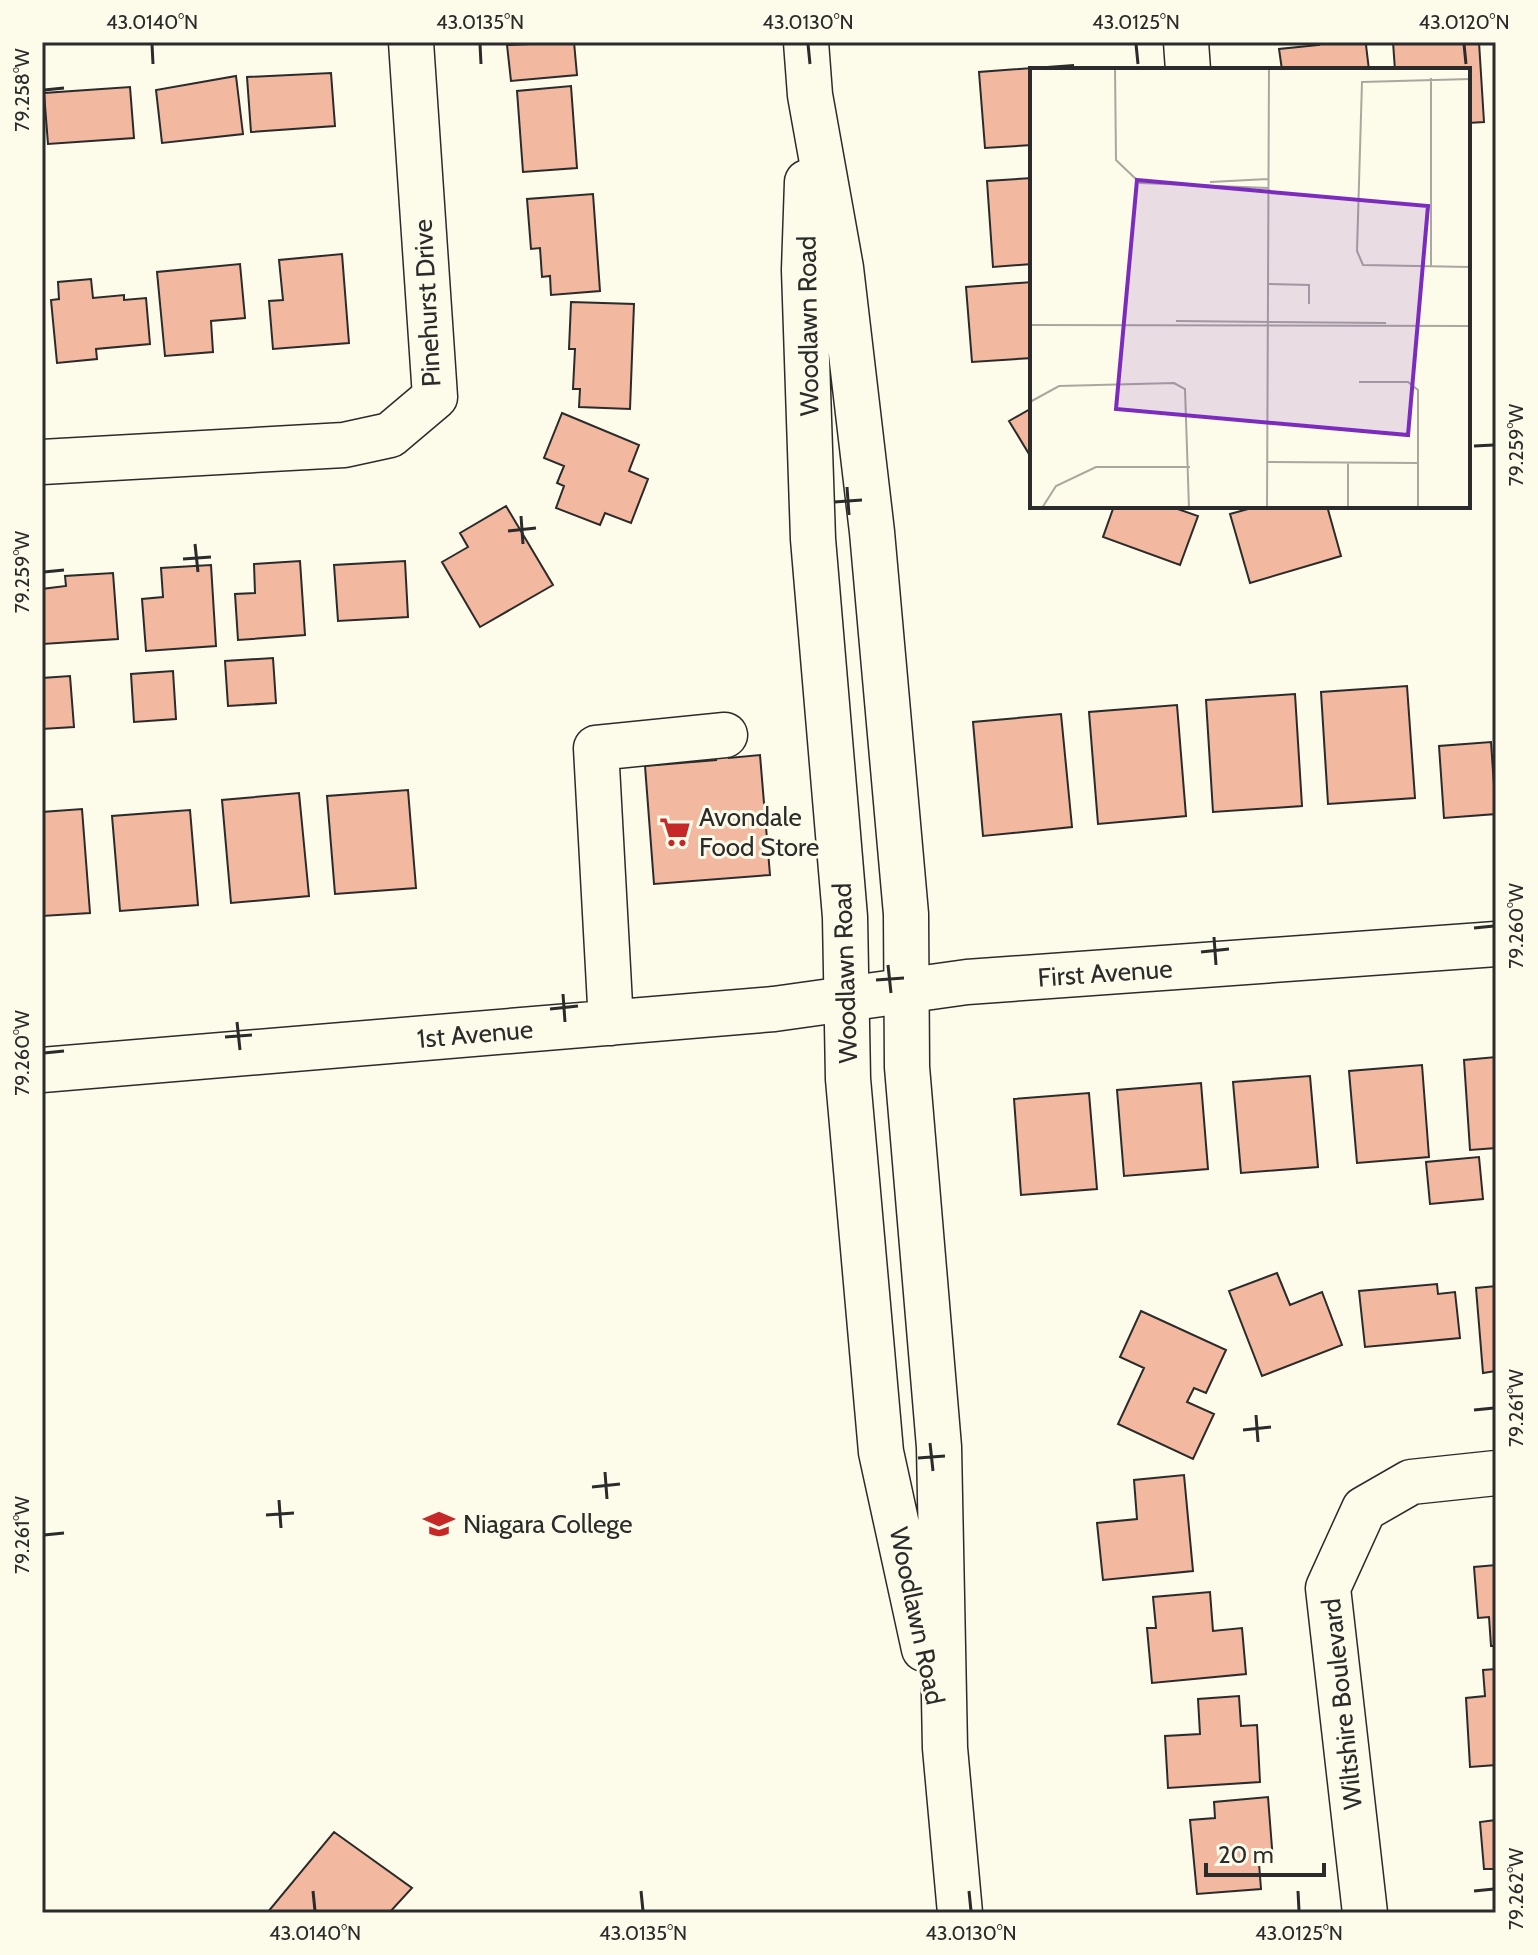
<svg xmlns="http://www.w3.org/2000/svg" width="1538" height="1955" viewBox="0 0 1538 1955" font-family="Cabin,sans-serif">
<rect width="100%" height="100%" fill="#fdfbea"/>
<path fill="#f2b8a0" stroke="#2b2b2b" stroke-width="2" d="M574,42l3,33 -66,6 -4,-36z
M1318,42h53l-5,3 3,25h-87l-3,-21 40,-4z
M1393,42h86l5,80 -16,1v-53h-73z
M1073,65v5h-41v75l-47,3 -6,-76z
M331,73l4,53 -84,6 -4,-55z
M236,76l7,58 -81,9 -6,-53z
M571,86l6,82 -54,4 -6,-81z
M130,87l4,51 -86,6 -4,-51z
M1032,178v86l-39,3 -6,-86z
M593,194l7,97 -49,4 -1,-19 -8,1 -2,-29 -9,1 -4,-50z
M342,254l7,89 -76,6 -4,-48 14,-1 -4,-40z
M240,264l5,54 -34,3 2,31 -48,4 -8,-84z
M91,279l2,19 31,-3v5l22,-2 4,46 -54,5 1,10 -40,4 -6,-63 8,-1 -1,-17z
M1032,282v76l-60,4 -6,-75z
M571,302l63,2 -4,105 -51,-2 1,-18h-7l2,-40h-6z
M1032,408v45l-3,1 -20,-33z
M562,413l77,32 -10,26 19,8 -17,44 -26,-10 -5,12 -44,-17 8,-22 -7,-3 7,-17 -20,-8z
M506,506l47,79 -73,42 -38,-65 26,-15 -8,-14z
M1114,506h55l29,10 -18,49 -77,-28z
M1259,506h68l14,50 -91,27 -20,-69z
M300,561l5,74 -67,5 -3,-46 20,-1 -1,-29z
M405,561l3,56 -70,4 -4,-56z
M211,565l5,81 -70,5 -4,-52 21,-2 -2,-29z
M113,573l5,66 -75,5 -1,-55 24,-3 -1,-10z
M273,658l3,45 -48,3 -3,-45z
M173,671l3,48 -42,3 -3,-48z
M70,676l4,51 -32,2v-51z
M1407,686l8,112 -87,6 -7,-112z
M1295,694l7,112 -89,6 -7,-112z
M1177,705l9,111 -88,8 -9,-112z
M1061,714l11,113 -89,9 -10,-114z
M1491,742l5,72 -52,4 -5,-72z
M729,752v6l31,-3 10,120 -116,9 -9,-118 71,-6 -1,-7z
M408,790l8,98 -81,6 -8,-98z
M299,793l10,103 -78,7 -9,-103z
M82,809l8,104 -48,3v-104z
M190,810l8,95 -78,6 -8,-95z
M1496,1057v91l-26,2 -6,-90z
M1422,1065l7,92 -72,6 -8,-92z
M1310,1076l8,91 -77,6 -8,-91z
M1201,1083l7,86 -84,7 -7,-86z
M1089,1093l8,96 -76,6 -7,-96z
M1479,1157l4,42 -53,5 -4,-42z
M1277,1273l13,32 32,-13 20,53 -80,31 -33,-85z
M1437,1284l1,10 17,-2 5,46 -95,9 -6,-56z
M1496,1286v85l-13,2 -7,-85z
M1141,1311l85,39 -20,43 -12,-5 -7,14 27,12 -21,45 -75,-35 26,-56 -24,-11z
M1184,1475l9,96 -90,9 -6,-57 40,-4 -3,-39z
M1496,1565v81h-5l-2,-29 -11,1 -4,-51z
M1210,1592l3,39 29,-3 4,46 -94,9 -5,-55h9l-3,-31z
M1496,1669v96l-26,2 -4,-69 19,-2 -2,-26z
M1239,1696l2,30 16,-1 3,57 -92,6 -3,-52 35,-2 -2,-35z
M1268,1797l5,64 -14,2 2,26 -64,5 -7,-74 25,-2 -1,-16z
M1496,1820v49h-12l-4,-47z
M334,1832l78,56 -23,25h-122z"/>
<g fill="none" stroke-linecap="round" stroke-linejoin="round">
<defs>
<path id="minor" d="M1186,42l2,28
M42,462l302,-17 46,-10 45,-38 -24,-355
M611,1023l-15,-275 129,-13
M42,1070l732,-61 193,-27 529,-38
M1365,1913l-37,-325 36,-79 47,-27 85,-9"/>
<path id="major" d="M806,42l4,53 31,173 31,264 34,382 1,153 32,380 6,301 15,165
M807,182l-3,88 9,269 32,378 3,162 33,373 43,197"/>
</defs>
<use href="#minor" stroke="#2b2b2b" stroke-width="47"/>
<use href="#major" stroke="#2b2b2b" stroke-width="47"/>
<use href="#minor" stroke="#fdfbea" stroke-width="44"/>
<use href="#major" stroke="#fdfbea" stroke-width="44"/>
</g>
<path fill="none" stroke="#2b2b2b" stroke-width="3" d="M152,44l1,20M480,44l1,20M808,44l2,20M1136,44l2,20M1464,44l2,20M44,90l20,-2M1474,446l20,-1M847,487l2,28M834,502l28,-2M521,516l2,28M508,531l28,-3M195,544l3,28M183,559l28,-2M44,572l20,-2M1474,928l20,-2M1214,937l2,28M1201,952l28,-3M888,965l3,28M876,980l28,-2M563,994l2,28M550,1009l28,-3M237,1022l3,28M225,1037l27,-2M44,1053l20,-2M1474,1410l20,-2M1256,1415l2,27M1243,1430l28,-3M930,1443l3,28M918,1458l27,-2M605,1472l2,27M592,1487l28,-3M279,1500l2,28M266,1515l28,-2M44,1535l20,-2M313,1891l2,20M641,1891l2,20M969,1891l2,20M1298,1891l1,20M1474,1891l20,-2"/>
<defs>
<symbol id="supermarket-bare" viewBox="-9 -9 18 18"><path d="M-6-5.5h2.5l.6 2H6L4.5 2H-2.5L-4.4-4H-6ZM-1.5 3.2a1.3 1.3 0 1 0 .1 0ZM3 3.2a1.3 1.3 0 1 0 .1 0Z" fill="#c62828" stroke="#fdfbea" stroke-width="2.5" paint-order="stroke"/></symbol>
<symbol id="university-bare" viewBox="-9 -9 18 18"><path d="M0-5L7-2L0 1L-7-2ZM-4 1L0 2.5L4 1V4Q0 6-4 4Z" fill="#c62828" stroke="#fdfbea" stroke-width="2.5" paint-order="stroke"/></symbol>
</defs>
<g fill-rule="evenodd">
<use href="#supermarket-bare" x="653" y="810" width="44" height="44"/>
<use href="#university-bare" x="417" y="1502" width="44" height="44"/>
</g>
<g text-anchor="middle" stroke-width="6" stroke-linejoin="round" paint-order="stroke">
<g font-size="26" fill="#2b2b2b" stroke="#fdfbea">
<text transform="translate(427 303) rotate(-93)" y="9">Pinehurst Drive</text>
<text transform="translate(808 326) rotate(-91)" y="9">Woodlawn Road</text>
<text transform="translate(845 973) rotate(-92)" y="9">Woodlawn Road</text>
<text transform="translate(1105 973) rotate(-4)" y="9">First Avenue</text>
<text transform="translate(475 1034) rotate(-5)" y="9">1st Avenue</text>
<text transform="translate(917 1616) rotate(78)" y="9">Woodlawn Road</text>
<text transform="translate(1342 1704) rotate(-96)" y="9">Wiltshire Boulevard</text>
</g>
<g font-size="26" fill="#2b2b2b" stroke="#fdfbea" text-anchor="start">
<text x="699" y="826">Avondale<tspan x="699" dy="30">Food Store</tspan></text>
<text x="463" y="1533">Niagara College</text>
</g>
</g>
<g transform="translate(1030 68)">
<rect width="440" height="440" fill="#fdfbea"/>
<path fill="none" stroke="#a9a89e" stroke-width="2" d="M85,0l1,92 24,23 128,5M440,11l-108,3 -5,169 6,14 107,2M180,114l58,-3M401,199v-189M237,216l42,1v19M146,253l210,2M0,257l440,1M329,314h49l10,8v118M0,334l29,-16 115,-3 11,6 4,119M238,394l150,1M12,440l14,-22 40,-19h94M237,440l2,-440M318,440v-45"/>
<path fill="#7b2cbf" fill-opacity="0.15" stroke="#7b2cbf" stroke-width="4" d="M107,112l291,26 -20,229 -292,-26z"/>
<rect width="440" height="440" fill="none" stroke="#2b2b2b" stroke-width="4"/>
</g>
<rect width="1538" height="1955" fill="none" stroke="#fdfbea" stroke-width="88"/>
<path d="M1206 1863v12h118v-12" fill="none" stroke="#2b2b2b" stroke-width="4"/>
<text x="1218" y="1863" font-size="24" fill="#2b2b2b" stroke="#fdfbea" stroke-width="6" paint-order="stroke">20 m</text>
<rect x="44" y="44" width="1450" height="1867" fill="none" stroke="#2b2b2b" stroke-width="3"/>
<g font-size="20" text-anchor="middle" fill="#2b2b2b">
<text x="152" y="29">43.0140°N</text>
<text x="480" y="29">43.0135°N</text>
<text x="808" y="29">43.0130°N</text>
<text x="1136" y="29">43.0125°N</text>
<text x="1464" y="29">43.0120°N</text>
<text transform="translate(22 90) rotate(-90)" y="7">79.258°W</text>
<text transform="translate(1516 445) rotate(-90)" y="7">79.259°W</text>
<text transform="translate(22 572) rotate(-90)" y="7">79.259°W</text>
<text transform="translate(1516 926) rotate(-90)" y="7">79.260°W</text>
<text transform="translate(22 1053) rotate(-90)" y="7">79.260°W</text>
<text transform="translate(1516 1408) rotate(-90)" y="7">79.261°W</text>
<text transform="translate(22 1535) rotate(-90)" y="7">79.261°W</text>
<text transform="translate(1516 1889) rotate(-90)" y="7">79.262°W</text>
<text x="315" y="1940">43.0140°N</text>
<text x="643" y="1940">43.0135°N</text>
<text x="971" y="1940">43.0130°N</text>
<text x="1299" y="1940">43.0125°N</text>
</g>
</svg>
